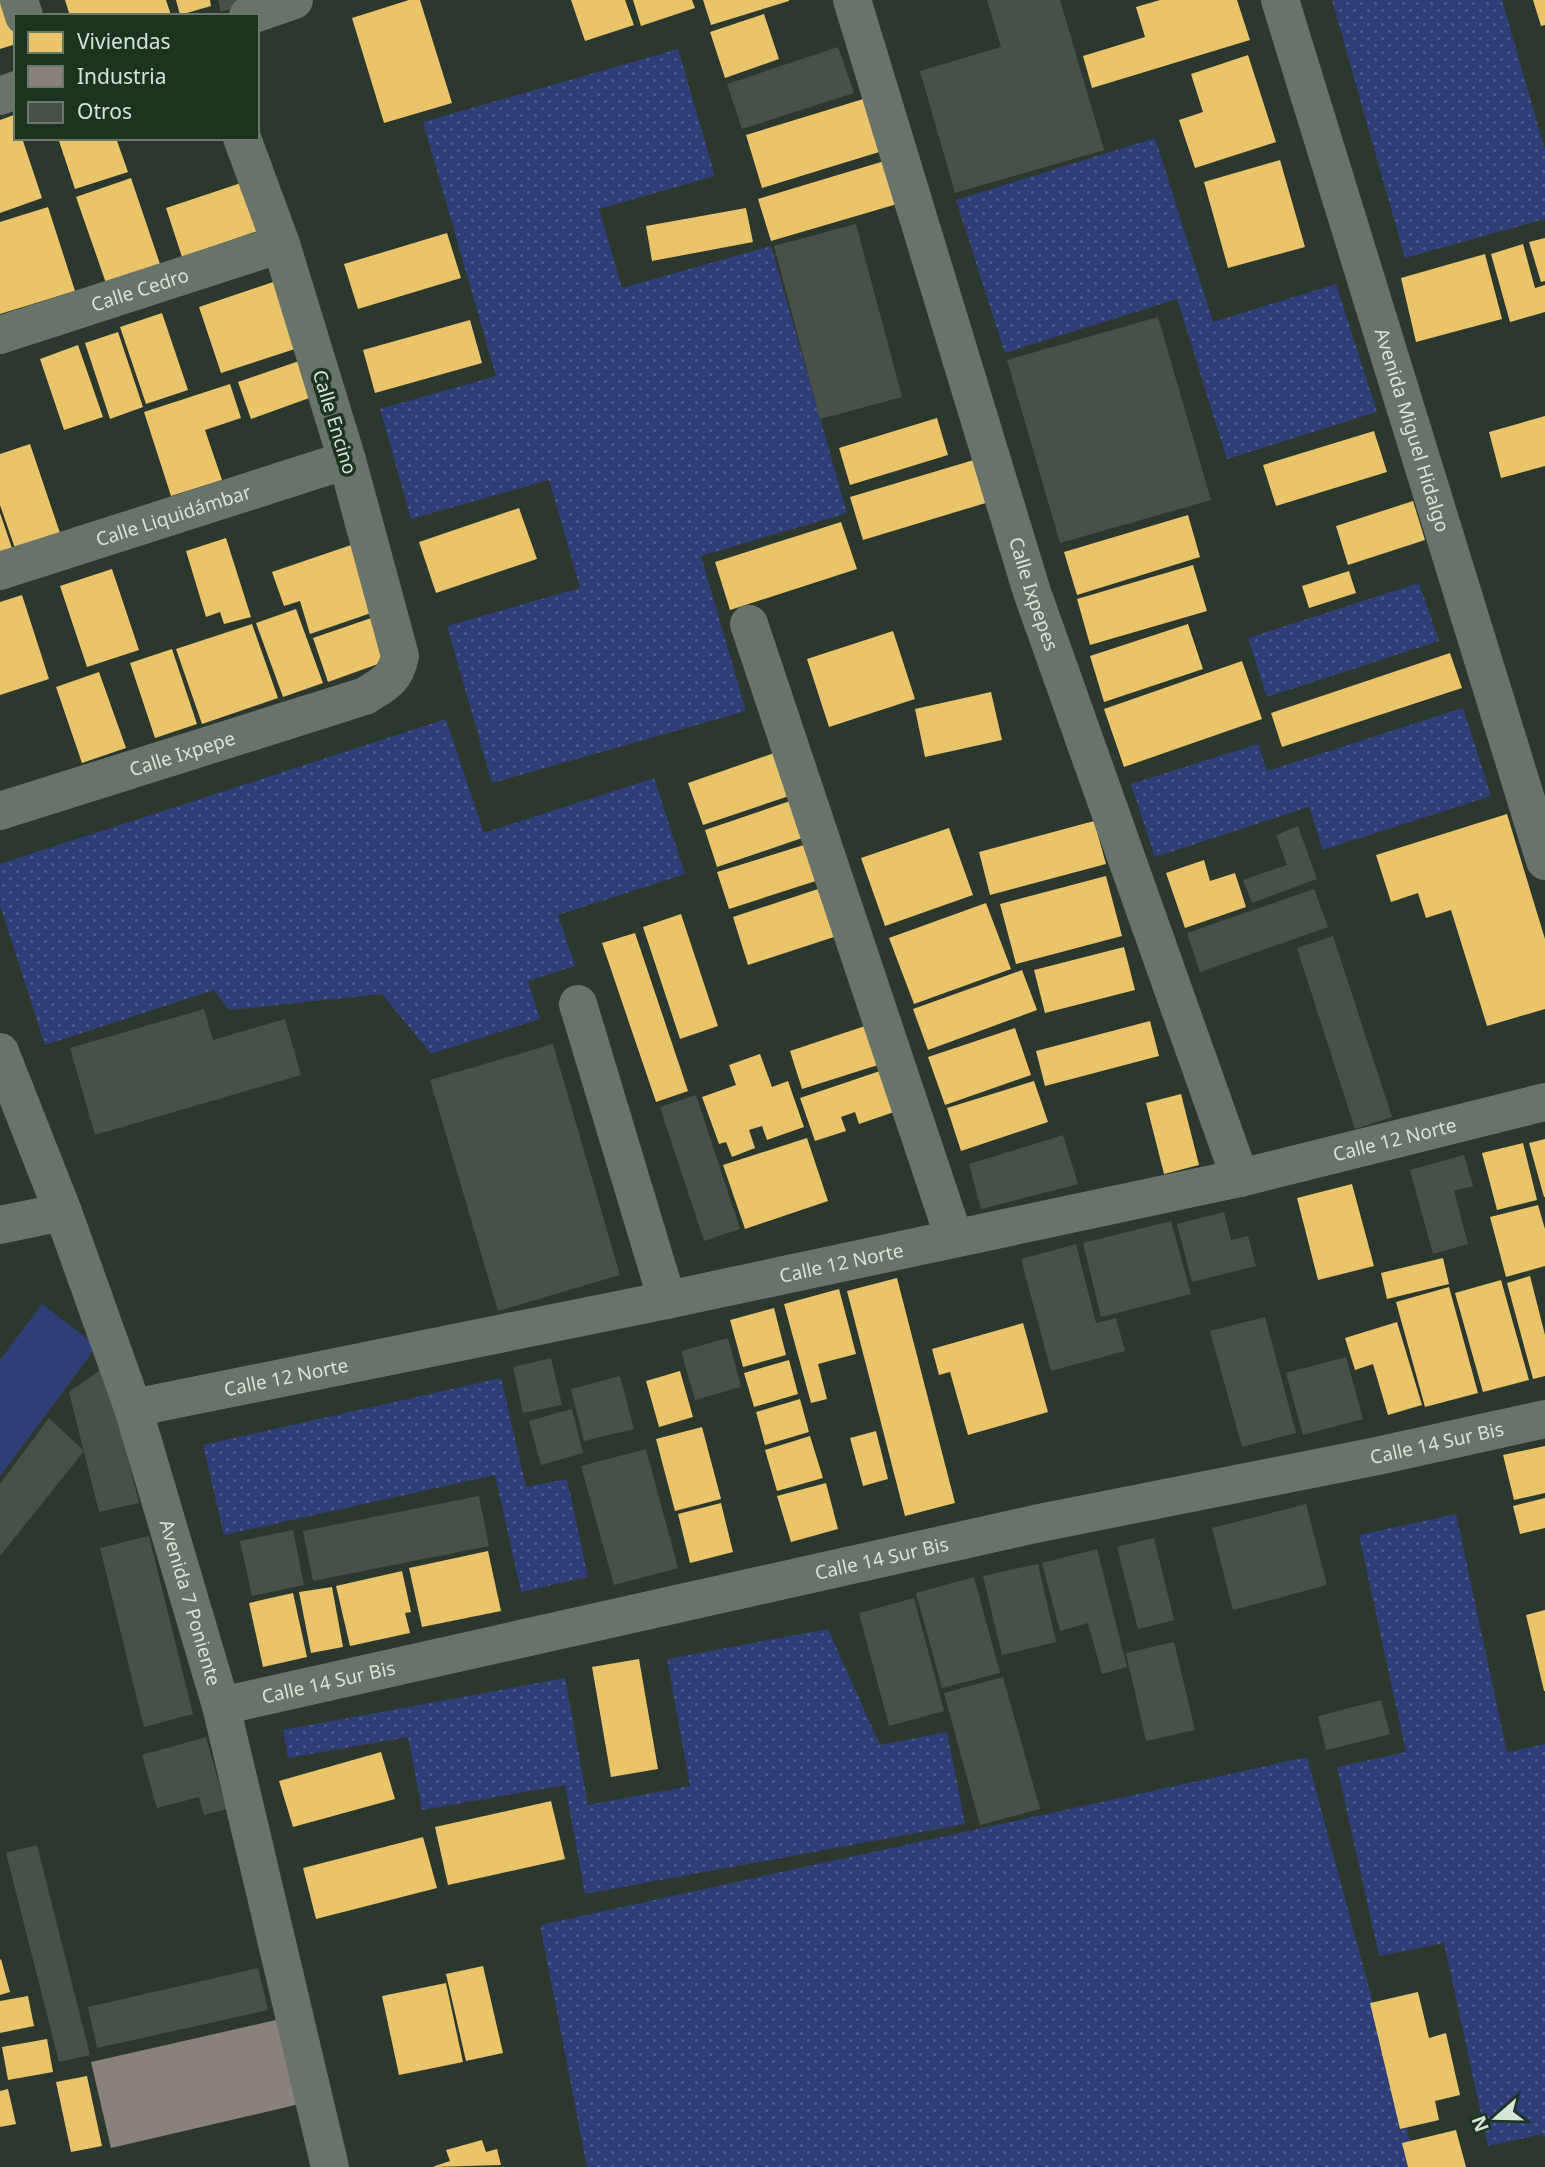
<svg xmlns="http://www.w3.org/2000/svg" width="1545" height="2167" viewBox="0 0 1545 2167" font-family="'Noto Sans',sans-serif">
<defs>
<pattern id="green-dots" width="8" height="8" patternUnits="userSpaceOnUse" patternTransform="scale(1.75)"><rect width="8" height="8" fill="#303e77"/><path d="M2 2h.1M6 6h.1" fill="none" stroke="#4d5a8a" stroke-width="1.8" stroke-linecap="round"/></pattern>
</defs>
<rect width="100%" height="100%" fill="#2c382d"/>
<path fill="url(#green-dots)" d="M1332,0h170l43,150v69l-140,39z
M678,49l37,127 -116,33 23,79 149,-42 76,267 -146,43 45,155 -254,72 -45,-157 133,-38 -31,-108 -138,39 -31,-110 116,-33 -73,-254z
M1155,138l58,184 123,-38 41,128 -150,47 -50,-160 -172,54 -49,-153z
M1419,583l20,58 -172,56 -19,-59z
M1463,708l28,88 -168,54 -14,-43 -154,50 -24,-73 127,-40 9,27z
M446,719l38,114 170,-55 31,96 -127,41 17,51 -47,15 12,38 -109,35 -49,-60 -153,16 -15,-20 -169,55 -45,-140v-41z
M501,1378l25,109 41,-8 21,98 -67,15 -26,-117 -271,60 -21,-90z
M1456,1514l51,238 38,-8v395l-2,-5 -55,12 -44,-203 -65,13 -42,-189 69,-15 -47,-217z
M828,1629l52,116 67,-13 18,92 -380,70 -20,-109 -143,25 -14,-73 -120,21 -5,-28 282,-52 23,127 102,-19 -23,-127z
M1307,1757l110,410h-830l-47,-242z"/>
<path fill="#303e77" d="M42,1304l55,42 -97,130v-116z"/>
<path fill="#e9c46a" d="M0,0h8l8,22v22l-16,5z
M65,0h101l5,15 -101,1z
M176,0h34l1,6 -31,9z
M409,0h11l32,103 -68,20 -32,-105z
M571,0h54l9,25 -49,16z
M633,0h59l3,8 -54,18z
M703,0h86v1l-78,24z
M1160,0h77l13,40 -158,48 -9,-32 62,-19 -9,-30z
M1533,0h12v25l-4,1z
M764,14l15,45 -54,19 -15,-46z
M1248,55l28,87 -81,26 -16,-48 24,-8 -12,-38z
M873,96l16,53 -127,39 -16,-53z
M14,115l2,23h6l20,60 -42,15v-93z
M58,138h58l12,34 -53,17z
M891,159l13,43 -133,39 -13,-42z
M1280,160l25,87 -77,21 -24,-86z
M131,178l30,89 -54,19 -31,-89z
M253,179l16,48 -87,30 -16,-49z
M48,207l27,84 -75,23v-92z
M746,208l7,34 -101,19 -6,-35z
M447,233l14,45 -103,31 -14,-45z
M1545,238v43l-4,1 -12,-40z
M1523,244l12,44 10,-3v27l-35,10 -19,-68z
M1485,254l17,65 -86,23 -15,-64z
M276,281l22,67 -77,25 -22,-66z
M162,313l26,77 -42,14 -26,-77z
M470,320l12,43 -107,30 -12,-43z
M118,332l25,75 -33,12 -25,-76z
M78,345l25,72 -39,13 -24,-71z
M299,361l13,36 -61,22 -13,-37z
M230,384l11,34 -36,12 17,50 -51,16 -27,-84z
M1545,416v50l-44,12 -12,-46z
M937,418l11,37 -98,30 -11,-37z
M1374,431l13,41 -111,34 -13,-41z
M30,444l32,95 -45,15 -17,-49v-51z
M977,459l12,43 -126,38 -13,-43z
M1413,501l12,39 -77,25 -12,-39z
M519,508l18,51 -101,34 -17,-51z
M0,513l14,41 -14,5z
M1188,515l12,42 -123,38 -13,-43z
M841,522l16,47 -127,41 -15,-48z
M226,538l25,79 -27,7 -4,-12 -14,5 -20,-66z
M354,544l23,67 -67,23 -10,-33 -16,5 -12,-34z
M1193,565l14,46 -117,34 -13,-46z
M112,569l27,81 -52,17 -27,-81z
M1349,571l7,22 -47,15 -7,-22z
M22,595l27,84 -49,16v-93z
M296,609l27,74 -40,14 -27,-74z
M377,616l15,43 -64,23 -15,-44z
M252,624l26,74 -76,26 -26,-75z
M1188,624l15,45 -99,33 -14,-46z
M893,631l22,68 -86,28 -22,-68z
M172,649l25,75 -42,14 -25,-75z
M1450,653l12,35 -180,59 -11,-34z
M1242,661l20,58 -138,48 -20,-58z
M99,672l27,76 -44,15 -26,-76z
M991,692l11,48 -77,17 -10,-48z
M780,751l15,43 -92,31 -15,-42z
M793,800l12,37 -88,30 -12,-37z
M1507,814l38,125v70l-58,17 -36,-116 -25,8 -8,-25 -27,9 -15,-47z
M1094,821l12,43 -116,31 -11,-43z
M949,828l24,67 -88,31 -24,-68z
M807,844l12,36 -90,29 -12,-37z
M1204,860l6,21 25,-8 11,34 -61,21 -19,-55z
M1106,876l16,60 -106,28 -16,-60z
M821,888l16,48 -89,29 -15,-48z
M986,903l25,66 -97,35 -25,-66z
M681,914l37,112 -38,13 -37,-112z
M635,933l53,158 -32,11 -54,-159z
M1124,947l11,43 -90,23 -11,-43z
M1022,970l15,40 -109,40 -15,-41z
M1150,1021l9,35 -114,30 -9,-35z
M865,1026l13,39 -76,24 -12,-38z
M1015,1028l16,47 -86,30 -17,-48z
M760,1054l12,33 16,-6 16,46 -37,13 -5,-14 -13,4 6,18 -23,9 -6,-15 -7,2 -17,-47 34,-12 -7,-20z
M880,1071l14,41 -35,12 -4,-12 -14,5 5,14 -31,10 -15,-43z
M1034,1081l14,41 -87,29 -14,-43z
M1181,1094l18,71 -35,9 -18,-71z
M807,1138l21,63 -83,28 -22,-64z
M1545,1139v58h-1l-15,-54z
M1523,1143l14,57 -40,10 -15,-57z
M1352,1184l22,82 -56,14 -21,-82z
M1538,1205l7,24v37l-39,11 -16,-60z
M1443,1258l6,26 -62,15 -6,-26z
M1530,1276l15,59v41l-12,3 -26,-96z
M897,1278l58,225 -50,13 -58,-225z
M1501,1280l28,100 -46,12 -28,-99z
M1449,1287l29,106 -53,14 -29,-105z
M839,1289l17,65 -38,10 9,35 -16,4 -27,-99z
M774,1308l12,47 -43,12 -13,-47z
M1397,1322l25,83 -34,10 -15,-51 -18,6 -10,-32z
M1023,1323l25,89 -80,23 -18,-63 -11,3 -7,-26z
M789,1360l9,34 -44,13 -10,-34z
M680,1371l13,46 -34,10 -13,-46z
M800,1399l9,33 -44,13 -9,-33z
M702,1427l19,72 -46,12 -19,-72z
M876,1431l12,48 -25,7 -13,-48z
M810,1436l13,42 -46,13 -12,-41z
M1545,1446v47l-31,7 -11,-45z
M826,1483l12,46 -47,13 -14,-46z
M1545,1498v30l-25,6 -7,-28z
M721,1503l12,49 -43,11 -12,-49z
M488,1551l13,60 -79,16 -13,-59z
M402,1571l9,41 -6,1 5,20 -60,13 -14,-60z
M332,1587l11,60 -32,6 -12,-61z
M293,1593l14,64 -44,10 -14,-64z
M1545,1610v81h-1l-18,-76z
M639,1659l19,110 -47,8 -19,-110z
M381,1752l14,47 -102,28 -14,-46z
M551,1801l14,58 -117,26 -13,-58z
M423,1837l14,51 -121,31 -13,-51z
M1,1959l9,33 -10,3v-35z
M483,1966l20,87 -37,8 -20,-87z
M446,1983l17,79 -64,13 -17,-79z
M1418,1992l11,46 17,-5 14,62 -25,6 4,19 -39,9 -30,-126z
M28,1996l6,30 -34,7v-32z
M47,2039l6,33 -45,8 -6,-33z
M87,2076l15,70 -31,6 -15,-70z
M8,2089l8,35 -16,3v-36z
M1456,2130l10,37h-58l-6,-24z
M482,2140l4,12 11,-3 4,16 -69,2 18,-6 -4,-11z"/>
<path fill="#8a817c" d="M285,2018l19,85 -193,45 -20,-86z"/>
<path fill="#475148" d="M218,0h39l1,1 -37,11z
M987,0h73l44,150 -149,43 -35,-122 81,-24z
M838,47l16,46 -112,36 -15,-45z
M856,224l46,173 -82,22 -46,-173z
M1158,317l53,183 -151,43 -53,-183z
M1298,826l19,53 -65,24 -9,-23 44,-15 -11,-30z
M1314,889l14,38 -128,45 -13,-39z
M1333,936l59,181 -37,12 -58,-181z
M204,1009l9,31 72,-21 16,56 -206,60 -25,-87z
M553,1044l67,231 -122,36 -68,-231z
M696,1095l44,134 -36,12 -44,-134z
M1063,1135l15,49 -97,25 -12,-45z
M1464,1155l9,31 -19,5 14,53 -35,10 -23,-84z
M1224,1212l7,28 17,-4 8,30 -64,16 -15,-58z
M1171,1221l20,73 -90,23 -18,-74z
M1076,1244l20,79 20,-5 9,33 -74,20 -30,-112z
M1265,1317l31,116 -54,14 -32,-116z
M728,1338l13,49 -46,13 -14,-49z
M1346,1357l17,62 -60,16 -17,-62z
M551,1358l11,47 -39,8 -10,-46z
M105,1367l34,136 -40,9 -30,-120z
M620,1376l14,53 -50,12 -13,-52z
M572,1409l11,44 -42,12 -12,-44z
M49,1418l35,33 -84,105v-72z
M646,1449l32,119 -64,17 -33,-119z
M479,1496l10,50 -176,35 -10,-50z
M1306,1504l21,81 -94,25 -21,-82z
M293,1530l11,55 -52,11 -12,-55z
M149,1536l44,178 -49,13 -44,-179z
M1154,1538l20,82 -36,9 -21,-82z
M1097,1549l30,118 -25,7 -14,-51 -28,8 -18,-68z
M1038,1564l18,78 -54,13 -19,-79z
M974,1577l26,96 -58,15 -26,-95z
M914,1598l30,113 -55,15 -30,-113z
M1174,1642l21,88 -49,11 -20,-88z
M1003,1677l37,132 -60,16 -36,-132z
M1381,1700l9,34 -64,16 -8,-34z
M206,1737l20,72 -22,6 -5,-18 -42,11 -15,-53z
M37,1845l53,210 -31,7 -53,-209z
M258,1968l10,42 -171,38 -9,-41z"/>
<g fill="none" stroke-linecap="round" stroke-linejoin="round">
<g stroke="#687369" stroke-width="38">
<path d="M19,0l5,16"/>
<path id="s1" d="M852,0l180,592 208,586"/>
<path id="s2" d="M1280,0l265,861"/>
<path d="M248,16l46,-16"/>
<path d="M0,96l16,-6"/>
<path id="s3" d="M0,335l281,-91"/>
<path id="s4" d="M0,571l347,-111"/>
<path d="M749,624l205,614"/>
<path id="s5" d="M0,811l365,-115c19,-12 30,-16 35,-40l-53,-196 -66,-216 -39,-106"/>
<path d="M578,1004l89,296"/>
<path id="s6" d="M0,1052l63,160 70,196 88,298 109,461"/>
<path d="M0,1225l63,-13"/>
<path id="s7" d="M133,1408l534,-108 573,-122 305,-76"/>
<path id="s8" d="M221,1706l814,-182 342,-68 168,-37"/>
</g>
</g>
<g text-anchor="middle" stroke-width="7" stroke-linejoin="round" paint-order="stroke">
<g font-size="19" fill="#d6e4d7" stroke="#1d321f">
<text dy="7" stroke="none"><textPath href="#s3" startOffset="147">Calle Cedro</textPath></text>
<text transform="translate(335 422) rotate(73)" y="7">Calle Encino</text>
<text dy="7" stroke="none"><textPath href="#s2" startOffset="450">Avenida Miguel Hidalgo</textPath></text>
<text dy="7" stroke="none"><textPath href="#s4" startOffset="182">Calle Liquidámbar</textPath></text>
<text dy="7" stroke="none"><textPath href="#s1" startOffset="621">Calle Ixpepes</textPath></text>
<text dy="7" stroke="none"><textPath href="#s5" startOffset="191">Calle Ixpepe</textPath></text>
<text dy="7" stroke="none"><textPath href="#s7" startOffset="1290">Calle 12 Norte</textPath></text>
<text dy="7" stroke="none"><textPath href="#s7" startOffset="723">Calle 12 Norte</textPath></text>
<text dy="7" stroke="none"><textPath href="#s7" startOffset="156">Calle 12 Norte</textPath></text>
<text dy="7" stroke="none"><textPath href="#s8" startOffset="1244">Calle 14 Sur Bis</textPath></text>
<text dy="7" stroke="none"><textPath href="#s8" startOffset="677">Calle 14 Sur Bis</textPath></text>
<text dy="7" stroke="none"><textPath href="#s6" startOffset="583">Avenida 7 Poniente</textPath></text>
<text dy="7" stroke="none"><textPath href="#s8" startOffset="110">Calle 14 Sur Bis</textPath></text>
</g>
</g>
<rect x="14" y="14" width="245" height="126" fill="#1d321f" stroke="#677969" stroke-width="2"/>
<rect x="28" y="32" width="35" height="21" fill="#e9c46a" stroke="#677969" stroke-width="2"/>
<text x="77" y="49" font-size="21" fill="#d6e4d7">Viviendas</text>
<rect x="28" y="66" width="35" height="21" fill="#8a817c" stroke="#677969" stroke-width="2"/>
<text x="77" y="84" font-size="21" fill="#d6e4d7">Industria</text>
<rect x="28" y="102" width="35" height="21" fill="#475148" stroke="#677969" stroke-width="2"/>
<text x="77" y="119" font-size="21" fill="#d6e4d7">Otros</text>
<g transform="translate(1496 2118) rotate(250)" stroke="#1d321f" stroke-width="5" paint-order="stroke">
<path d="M0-5L12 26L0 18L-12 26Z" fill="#d6e4d7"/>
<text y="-10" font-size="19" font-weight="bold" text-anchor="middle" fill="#d6e4d7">N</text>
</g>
</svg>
